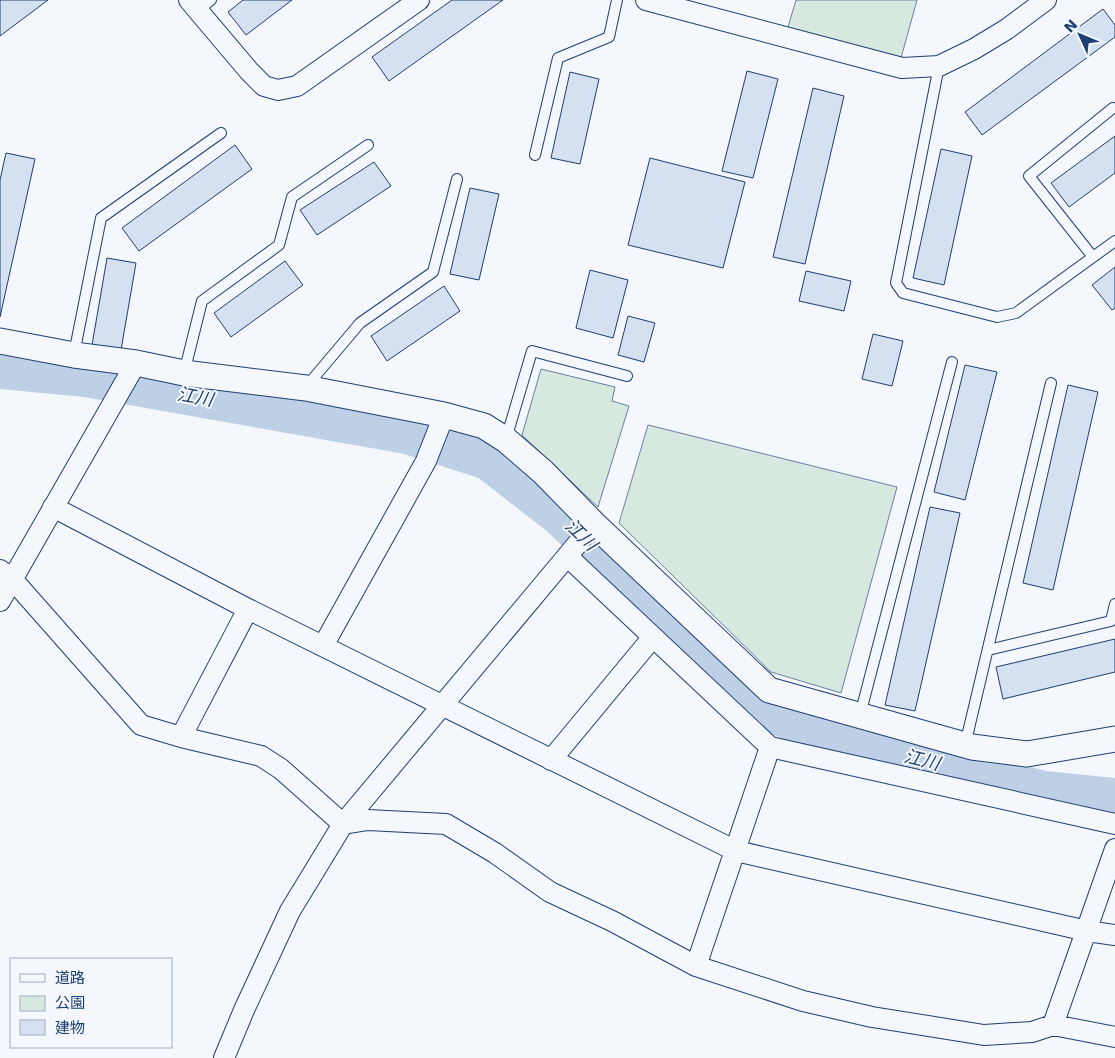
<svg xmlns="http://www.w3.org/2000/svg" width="1115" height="1058" viewBox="0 0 1115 1058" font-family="'DejaVu Sans','Noto Sans JP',sans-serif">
<rect width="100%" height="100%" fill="#f4f7fb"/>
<path fill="#d7e8df" stroke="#687fa3" d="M796,0h121l-16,58 -113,-31z
M541,369l74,18 -3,14 17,5 -31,101 -76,-72z
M648,425l249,62 -56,206 -70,-21 -152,-149z"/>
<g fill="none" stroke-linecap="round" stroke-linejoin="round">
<path stroke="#bed0e5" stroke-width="40" d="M0,369l86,8 321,57 81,26 72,56 200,190 60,29 224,56 71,7"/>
</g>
<path fill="#d5e0f0" stroke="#1d3f73" d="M0,0h48l-48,36z
M243,0h49l-46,35 -18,-23z
M452,0h51l-114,81 -17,-24z
M1103,9l12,16v12l-133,98 -17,-23z
M747,71l31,8 -25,99 -31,-7z
M570,72l29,7 -19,85 -29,-6z
M813,88l31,8 -39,168 -32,-7z
M1115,136v37l-46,34 -18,-24z
M235,145l17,24 -113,82 -17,-23z
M941,149l31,7 -28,129 -31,-7z
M6,153l29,6 -35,158v-137z
M650,158l95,24 -22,86 -95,-23z
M374,162l17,24 -74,49 -17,-25z
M470,188l29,6 -20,86 -29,-6z
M107,258l29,5 -15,87 -29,-5z
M285,261l18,24 -72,52 -17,-24z
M1115,267v41l-3,2 -20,-25z
M590,270l38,10 -15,58 -37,-10z
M806,271l45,10 -7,30 -45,-10z
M444,286l16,25 -73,50 -16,-25z
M628,316l27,7 -11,39 -26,-7z
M873,334l30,7 -11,45 -30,-7z
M965,365l32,7 -32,128 -31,-8z
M1068,385l30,7 -45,198 -30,-7z
M930,507l30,6 -45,198 -30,-6z
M1115,639v33l-112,27 -7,-32z"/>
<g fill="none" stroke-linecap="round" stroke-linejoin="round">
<defs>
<path id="service" d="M198,10l13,-10
M939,66l-43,217 7,10 94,24 19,-4 99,-72
M535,155l23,-97 51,-21 8,-37
M1093,257l-64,-81 84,-68
M74,354l27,-136 120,-85
M184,373l18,-72 77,-56 13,-48 76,-52
M306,387l54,-64 73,-51 24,-93
M506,439l26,-88 95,25
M988,650l123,-29 4,-17
M860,715l92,-353
M965,745l86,-362"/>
<path id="minor" d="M189,0l60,71 15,15 14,4 19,-4 122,-86
M646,0l256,68 37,-2 35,-17 33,-20 39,-29
M53,507l195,102 488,242 351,80 28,4
M567,556l203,191 345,77
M0,570l13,10 128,145 40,12 80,19 20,13 62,55
M0,601l136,-238
M323,646l103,-185 18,-46
M181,737l67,-128
M551,760l102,-123
M343,824l25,-4 78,4 49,29 55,39 62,29 84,45 107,35 69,16 112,18 48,-3 21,-7 62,12
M696,966l74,-219
M1053,1025l62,-176
M224,1058l20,-48 46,-99 53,-87 251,-300"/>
<path id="tertiary" d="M0,341l74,14 62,8 48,10 122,15 138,27 40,11 22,14 37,32 51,52 175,166 203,57 55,7 88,-15"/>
</defs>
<use href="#service" stroke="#1d3f73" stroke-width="12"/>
<use href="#minor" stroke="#1d3f73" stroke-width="22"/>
<use href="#tertiary" stroke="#1d3f73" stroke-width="27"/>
<use href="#service" stroke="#f4f7fb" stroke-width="10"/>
<use href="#minor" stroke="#f4f7fb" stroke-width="20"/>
<use href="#tertiary" stroke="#f4f7fb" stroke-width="25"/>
</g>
<g text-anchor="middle" stroke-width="4" stroke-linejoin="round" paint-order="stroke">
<g font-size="18" font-style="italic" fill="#1d3f73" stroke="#f4f7fb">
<text transform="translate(195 397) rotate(10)" y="6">江川</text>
<text transform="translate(581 535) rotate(44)" y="6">江川</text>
<text transform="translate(922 760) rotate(14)" y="6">江川</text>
</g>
</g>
<rect x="10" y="958" width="162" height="90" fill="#f4f7fb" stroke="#9eadc5"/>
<rect x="20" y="974" width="25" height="8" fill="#f4f7fb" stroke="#9eadc5"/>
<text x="55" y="983" font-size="15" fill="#1d3f73">道路</text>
<rect x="20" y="996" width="25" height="15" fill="#d7e8df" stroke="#9eadc5"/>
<text x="55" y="1008" font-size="15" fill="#1d3f73">公園</text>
<rect x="20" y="1020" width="25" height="15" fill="#d5e0f0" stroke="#9eadc5"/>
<text x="55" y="1033" font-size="15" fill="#1d3f73">建物</text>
<g transform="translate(1080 35) rotate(314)" stroke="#f4f7fb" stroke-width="4" paint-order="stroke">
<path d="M0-4L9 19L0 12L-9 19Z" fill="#1d3f73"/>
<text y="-8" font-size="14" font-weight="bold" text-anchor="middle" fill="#1d3f73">N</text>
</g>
</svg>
